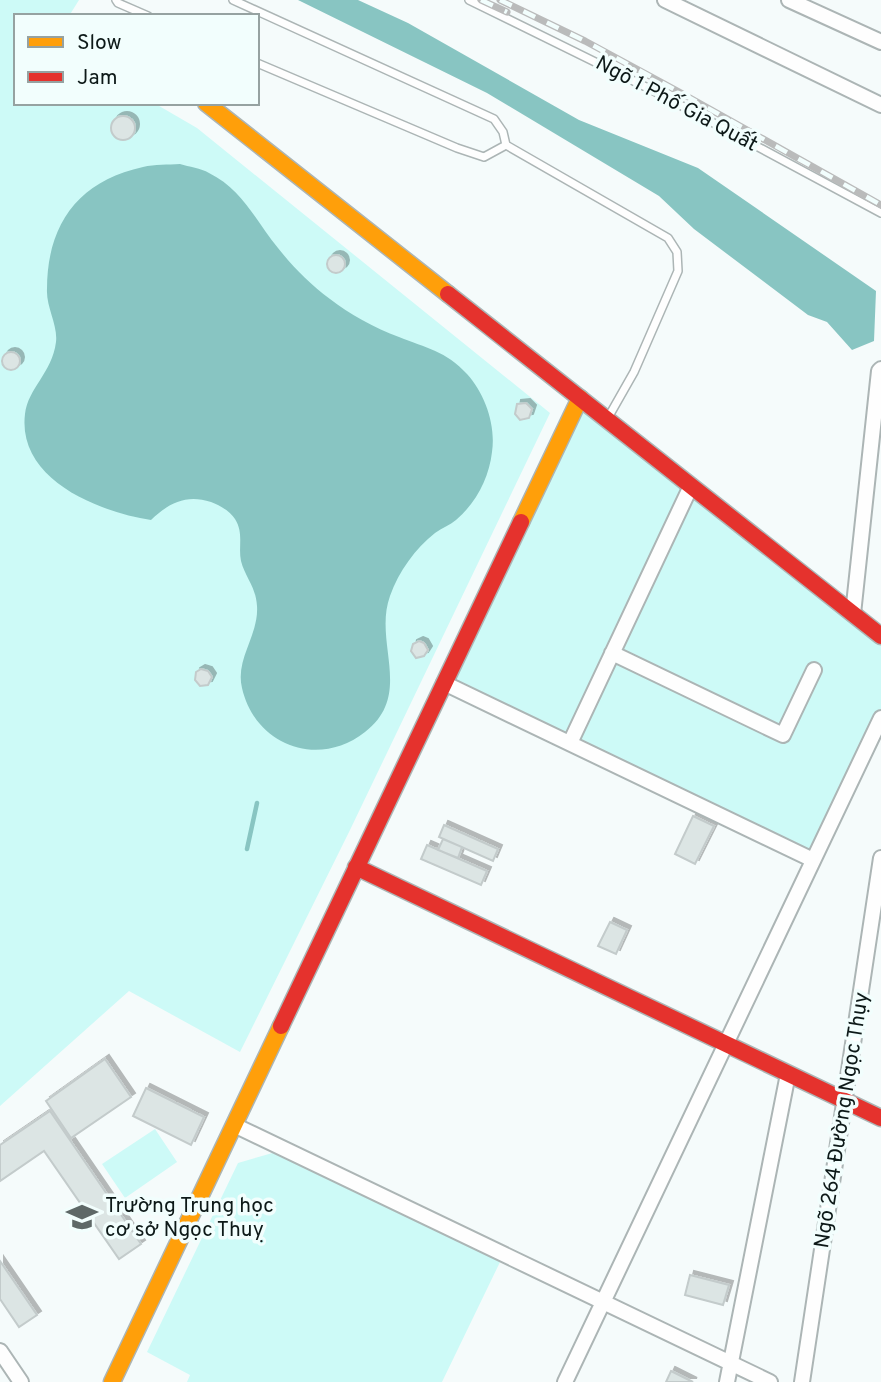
<svg xmlns="http://www.w3.org/2000/svg" width="881" height="1382" viewBox="0 0 881 1382" font-family="Overpass,sans-serif">
<defs>
<filter id="shadow"><feDropShadow dx="4" dy="-4" stdDeviation="0" flood-color="#0004"/></filter>
</defs>
<rect width="100%" height="100%" fill="#f5fbfb"/>
<path fill="#cdfaf7" d="M0,0h79l-10,16h-53v87h138l43,25 353,285 -200,417 -110,222 -111,-61 -129,115z
M580,398l301,236v84l-68,142 -369,-177z
M155,1129l22,33 -52,36 -23,-34z
M276,1152l225,108 -59,122h-255l3,-7 -43,-23 91,-189z"/>
<path fill="#88c5c2" d="M298,0h60l50,23 171,97 119,48 178,123 -2,50 -22,9 -25,-28 -19,-7 -114,-86 -35,-33 -172,-103z
M180,164c9,3 21,4 29,9 33,16 47,48 69,75 15,19 32,36 52,51 19,15 45,29 69,38 27,11 47,14 68,37 18,20 29,51 25,78 -3,26 -16,51 -36,68 -6,5 -14,8 -21,13 -20,16 -36,38 -45,63 -17,47 24,98 -25,136 -47,37 -110,13 -123,-44 -7,-29 17,-53 15,-82 -1,-19 -12,-29 -16,-45 -3,-14 3,-28 -6,-42 -5,-8 -16,-14 -24,-17 -25,-8 -42,1 -60,18 -52,-8 -134,-40 -126,-106 3,-26 27,-41 31,-72 2,-17 -10,-35 -9,-53 0,-64 31,-108 96,-122 12,-3 25,-2 37,-3z"/>
<g fill="none" stroke-linecap="round" stroke-linejoin="round">
<path stroke="#88c5c2" stroke-width="4.5" d="M247,849l10,-46"/>
</g>
<path fill="#dce5e4" stroke="#c3cbcb" stroke-width="2" filter="url(#shadow)" d="M111 128a12 12 0 1 1 24 0a12 12 0 1 1-24 0Z
M327 264a9 9 0 1 1 18 0a9 9 0 1 1-18 0Z
M2 361a9 9 0 1 1 18 0a9 9 0 1 1-18 0Z
M526,403l6,6 -3,9 -9,2 -5,-6 2,-10z
M419,641l5,2 4,7 -4,6 -8,2 -5,-7 2,-7z
M201,669l7,2 4,6 -4,8 -8,1 -5,-6 1,-8z
M693,816l21,10 -19,38 -20,-10z
M444,825l54,24 -5,12 -54,-24z
M443,839l19,8 -4,11 -20,-8z
M427,845l60,26 -6,14 -60,-26z
M610,922l17,8 -11,24 -18,-8z
M105,1059l26,38 -60,41 -25,-37z
M146,1088l58,29 -13,28 -58,-29z
M50,1111l91,133 -22,15 -75,-108 -44,30v-36z
M0,1261l37,54 -18,12 -19,-28z
M690,1275l39,10 -6,20 -38,-10z
M671,1371l22,11h-27z"/>
<g fill="none" stroke-linecap="round" stroke-linejoin="round">
<defs>
<path id="lane" d="M116,0l2,3 30,13
M233,0l261,119 9,13 3,13 162,93 9,14 1,19 -44,101 -25,44
M469,0l185,91 227,122
M257,63l200,85 27,9 22,-12"/>
<path id="street" d="M665,0l216,105
M789,0l92,42
M853,614l26,-243 2,-2
M612,653l171,82 31,-65
M444,683l369,177
M570,743l121,-257
M234,1125l536,257
M0,1351l21,31
M565,1382l316,-664
M727,1382l61,-308
M802,1382l79,-524"/>
<path id="slow" d="M206,103l242,191
M521,522l59,-124
M112,1382l169,-356"/>
<path id="jam" d="M448,294l433,342
M356,867l525,251
M281,1026l240,-504"/>
</defs>
<use href="#lane" stroke="#acb5b5" stroke-width="10"/>
<use href="#street" stroke="#acb5b5" stroke-width="18"/>
<use href="#slow" stroke="#acb5b5" stroke-width="19"/>
<use href="#jam" stroke="#acb5b5" stroke-width="19"/>
<use href="#lane" stroke="#fefefe" stroke-width="7"/>
<use href="#street" stroke="#fefefe" stroke-width="14"/>
<use href="#slow" stroke="#ff9f0a" stroke-width="16"/>
<use href="#jam" stroke="#e5322d" stroke-width="16"/>
<defs>
<path id="rail" d="M481,0l26,12
M500,0l85,41 96,52 200,112"/>
</defs>
<use href="#rail" stroke="#babbbb" stroke-width="7"/>
<use href="#rail" stroke="#f2fefd" stroke-width="4.5" stroke-dasharray="13" stroke-linecap="butt"/>
</g>
<defs>
<symbol id="school-bare" viewBox="-9 -9 18 18"><path d="M0-5L7-2L0 1L-7-2ZM-4 1L0 2.5L4 1V4Q0 6-4 4Z" fill="#5e6867" stroke="#f2fefd" stroke-width="2.5" paint-order="stroke"/></symbol>
</defs>
<g fill-rule="evenodd">
<use href="#school-bare" x="60" y="1195" width="44" height="44"/>
</g>
<g text-anchor="middle" stroke-width="7" stroke-linejoin="round" paint-order="stroke">
<g font-size="21" fill="#0d1918" stroke="#f2fefd">
<text transform="translate(677 103) rotate(28)" y="7">Ngõ 1 Phố Gia Quất</text>
<text transform="translate(841 1120) rotate(-81)" y="7">Ngõ 264 Đường Ngọc Thụy</text>
</g>
<g font-size="21" fill="#0d1918" stroke="#f2fefd" text-anchor="start">
<text x="105" y="1212">Trường Trung học<tspan x="105" dy="24">cơ sở Ngọc Thuỵ</tspan></text>
</g>
</g>
<rect x="14" y="14" width="245" height="91" fill="#f2fefd" stroke="#96a2a1" stroke-width="2"/>
<rect x="28" y="37" width="35" height="10" fill="#ff9f0a" stroke="#96a2a1" stroke-width="2"/>
<text x="77" y="49" font-size="21" fill="#0d1918">Slow</text>
<rect x="28" y="72" width="35" height="10" fill="#e5322d" stroke="#96a2a1" stroke-width="2"/>
<text x="77" y="84" font-size="21" fill="#0d1918">Jam</text>
</svg>
